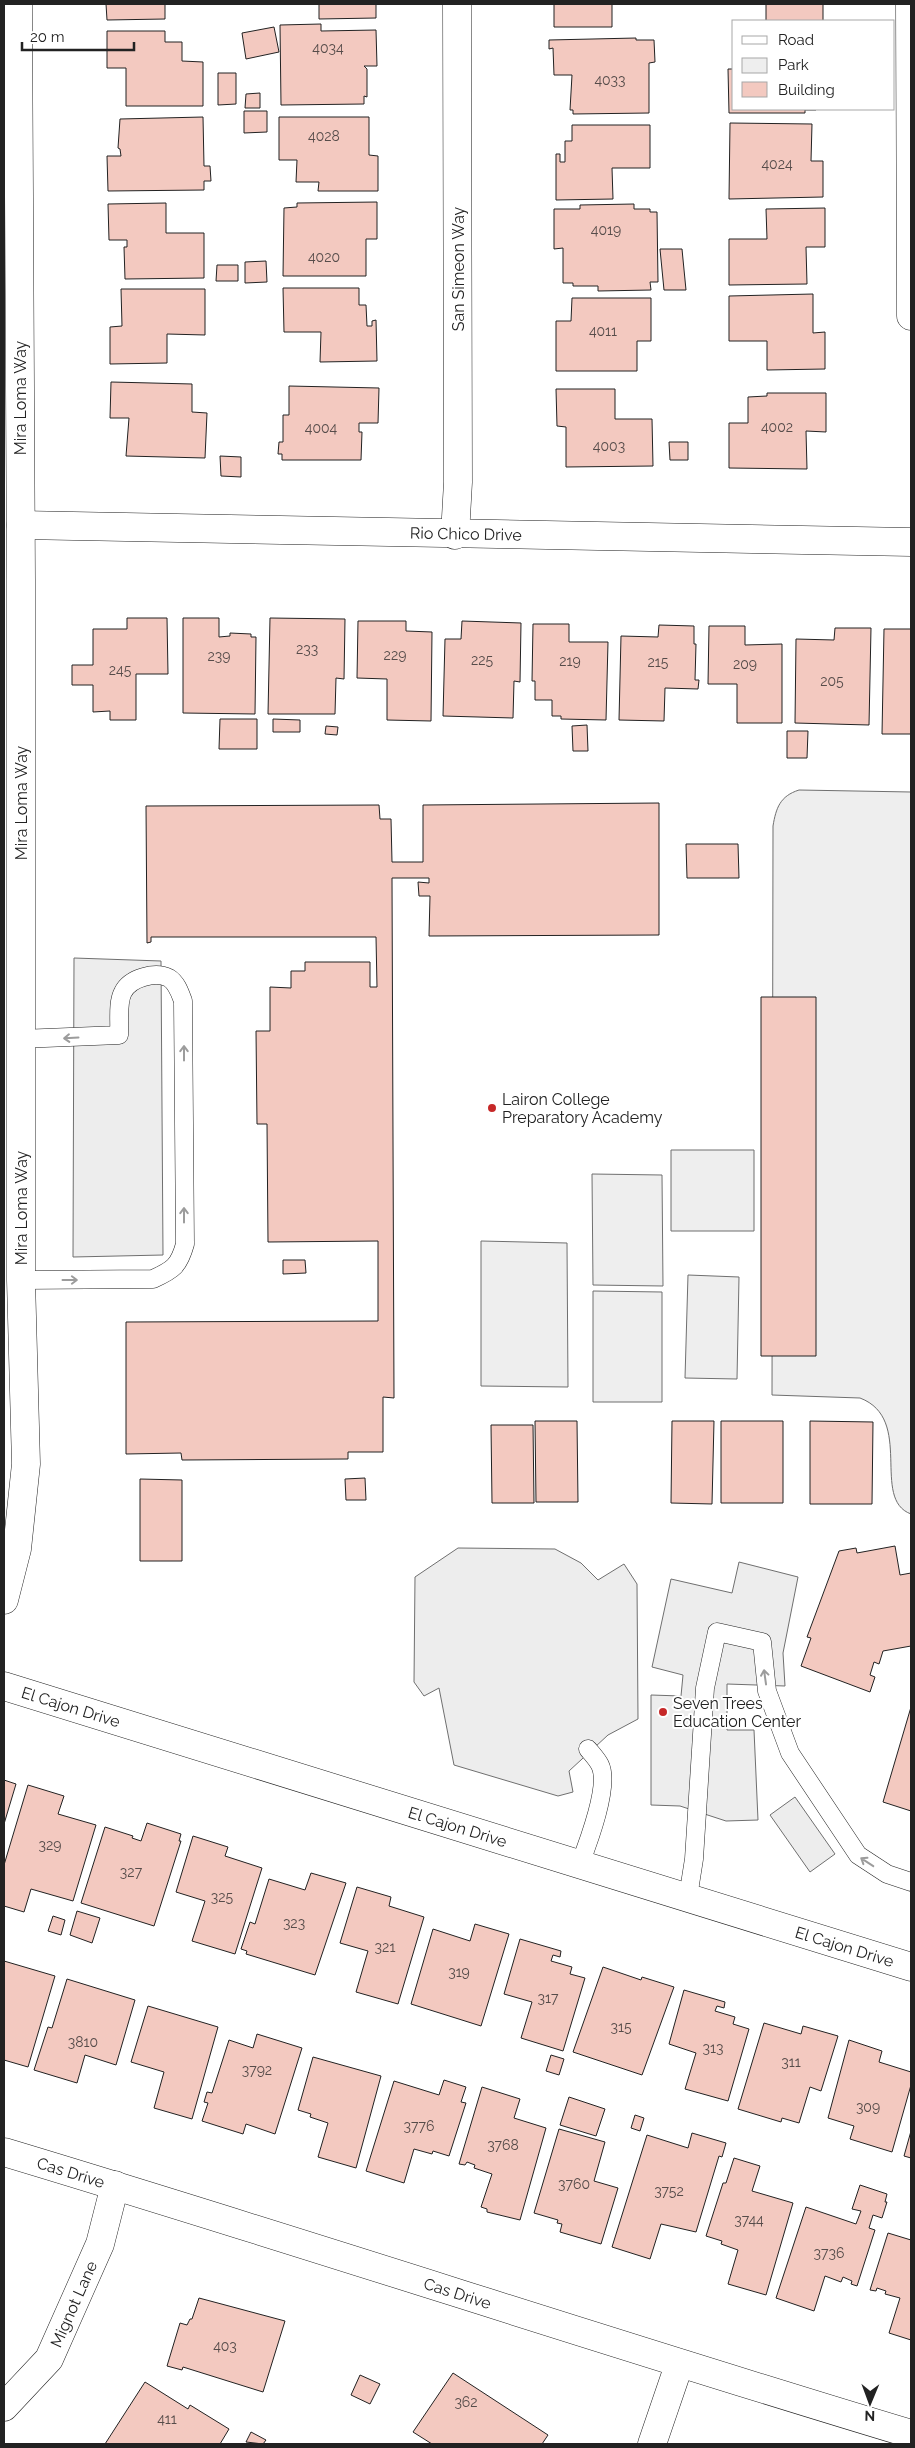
<svg xmlns="http://www.w3.org/2000/svg" width="915" height="2448" viewBox="0 0 915 2448" font-family="Raleway,sans-serif">
<rect width="100%" height="100%" fill="#fff"/>
<path fill="#eee" stroke="#6f6f6f" d="M799,790l112,2v722c-41,-15 4,-95 -51,-116l-88,-3 1,-569c3,-18 7,-30 26,-36z
M671,1150h83v81h-83z
M592,1174l70,1 1,111 -70,-1z
M481,1241l86,2 1,144 -87,-1z
M688,1275l51,2 -2,102 -52,-1z
M593,1291l69,1v110h-69z"/>
<path fill="#ededed" stroke="#6f6f6f" d="M74,958l87,3 2,294 -90,2z
M458,1548l97,1 26,14 17,17 26,-16 13,20 1,135 -30,16 -39,36 4,21 -15,4 -104,-31 -15,-77 -15,8 -10,-14 1,-105z
M739,1562l59,15 -15,76 2,33 -58,-2v46h27l4,90 -32,1 -46,-15 -29,-1v-110l30,1 2,-21 -31,-8 19,-88 61,14z
M795,1797l40,57 -25,18 -40,-57z"/>
<path fill="#f3c9c0" stroke="#222" d="M106,4h59v15l-58,1z
M319,4h57v14l-57,1z
M554,4h58v23h-58z
M766,4h57v17h-57z
M321,24v7l55,-1 1,36h-13l3,3v28l-3,-1v8l-83,1 -1,-80z
M274,27l5,25 -33,7 -4,-26z
M107,31h58v11h17v19l21,1v44h-77v-38h-19z
M636,38v2h18l1,22 -6,1v50l-76,1v-4h-3l2,-35h-18l-1,-27 -4,1v-9z
M728,69h6v40h82v1h-11v3h-76z
M218,73h18v31l-18,1z
M260,93v15h-15l1,-14z
M244,111h23v21l-23,1z
M203,117l1,49h6l1,15h-7v9l-96,1 -1,-35h14l-1,-7 -2,-1 2,-29z
M279,117h90v38l9,1v35h-60l1,-9h-23l1,-22h-18z
M730,123l82,1 -1,37h12v36l-94,2z
M572,125h78v43h-38l1,31 -57,1v-46h4v8h5v-21h7z
M377,202v37h-11v37h-83l1,-68 13,-1v-4z
M166,203v30h38v45l-79,1 -1,-32h3v-7h-18l-1,-36z
M634,204v5h16v3h7l1,70h-8l1,8 -53,1v-5h-25v-3h-10v-35l-9,1v-40h26v-4z
M825,208v39h-19l1,37 -78,1v-46h38l-1,-30z
M660,249h22l4,41h-22z
M266,261l1,21 -22,1v-21z
M217,265h21v16h-22z
M283,288h76v17h7l1,21h5v-5l4,-1 1,41 -57,1 1,-30h-37z
M121,289h84v46l-38,-1v29l-57,1v-37l12,-1z
M813,294v39l12,-1v37l-58,1v-29h-38v-45z
M572,298h79v43h-14v30h-81v-50h15z
M111,382l81,2v28l15,1 -2,45 -79,-2 3,-38h-19z
M289,386l90,2 -1,35h-19v9h3l-1,28h-79v-6h-4l1,-12h4v-27h6z
M556,389h59v30h37l1,47 -87,1v-40l-9,-1z
M767,393h59v39l-20,-1 1,38 -78,-1v-45h19v-26l19,-1z
M669,442h19v18h-18z
M220,456l21,1v20l-20,-1z
M127,618h40l1,56h-32v46h-26v-9l-17,1v-27h-21v-20h21v-36h34z
M183,618h36v19l11,-1v-3l21,1v3h5l-1,77 -72,-1z
M270,618l75,1 -1,60 -8,-1 -1,36h-67z
M358,621h48v10l26,1 -1,89 -44,-1v-41l-30,-1z
M462,621l59,2 -1,59 -6,-1 -1,37 -70,-2 2,-77h16z
M533,624h36v18h39l-2,78 -45,-1v-3h-9v-16h-17v-19h-3z
M659,625l35,1v18h2l-1,36h4l-1,9 -33,-1 -1,33 -45,-1 2,-84 37,1z
M709,626h36v19l37,-1v79h-45v-39h-29z
M835,628h36l-2,97 -74,-2 1,-84 38,1z
M884,629h27v105h-29z
M220,719h37v30h-38z
M273,719l27,1v12h-27z
M587,725l1,26h-15l-1,-25z
M326,726l12,1 -1,8 -12,-1z
M787,731h21l-1,27h-20z
M659,803v132l-230,1 1,-40h-11l-1,-14 11,1v-5h-37l2,520 -11,-1v55h-35v7l-166,1 -1,-7 -55,1v-132l252,-1v-80l-110,1 -1,-118h-10l-1,-93h14v-44l21,1v-17h14v-9h65v25h7l-1,-50h-225v5l-4,1 -1,-137 233,-1 1,14h11l1,43h31v-57z
M686,844h52l1,34h-52z
M761,997h55v359h-55z
M283,1260h22l1,13 -23,1z
M535,1421h42l1,81h-42z
M672,1421h42l-2,83 -41,-1z
M721,1421h62v82h-62z
M810,1421l63,1 -1,82h-62z
M491,1425h42l1,78h-42z
M365,1478l1,22h-20l-1,-21z
M140,1479l42,1v81h-42z
M895,1546l5,29 11,-2v73l-28,5 -4,13 -5,-2 -4,13 5,2 -5,15 -69,-26 10,-28 -4,-1 32,-86 17,-3 1,5z
M911,1707v104l-28,-9z
M4,1780l12,4 -12,40z
M28,1785l36,11 -6,18 38,11 -23,76 -42,-12 -7,23 -20,-6v-41z
M147,1823l34,11 -2,7h2l-27,85 -73,-23 24,-76 28,9 -1,2 9,3z
M193,1836l35,11 -3,9 37,12 -27,86 -43,-13 13,-40 -29,-9z
M311,1873l35,10 -31,92 -69,-21 1,-3 -6,-2 9,-27 5,2 14,-45 36,11z
M357,1887l34,10 -2,9 35,11 -26,87 -42,-12 12,-41 -28,-8z
M77,1911l23,7 -8,25 -22,-8z
M53,1916l12,4 -4,15 -13,-4z
M475,1924l34,10 -28,92 -70,-22 22,-75 37,12z
M520,1939l41,12 -1,6 -7,-2 -2,6 21,6 -2,7 15,4 -22,73 -42,-13 11,-36 -28,-8z
M4,1961l51,15 -27,91 -24,-7z
M603,1967l38,13 1,-3 32,10 -32,88 -69,-23z
M67,1979l68,21 -19,65 -31,-10 -8,28 -43,-13 14,-43 4,1z
M684,1990l41,12 -1,6 -7,-2 -2,5 20,6 -2,7 16,5 -21,72 -43,-12 11,-36 -27,-9z
M148,2006l70,21 -26,92 -38,-11 10,-36 -33,-10z
M764,2023l37,11 2,-8 35,10 -17,55 -11,-4 -11,36 -17,-5 -1,4 -43,-13z
M257,2034l45,14 -27,86 -29,-10 -3,10 -41,-13 6,-18 -4,-1 3,-10 5,1 17,-53 24,8z
M849,2040l33,11 -3,11 32,10v13l-19,67 -42,-13 4,-13 -26,-8z
M551,2055l13,4 -5,16 -13,-4z
M313,2057l68,19 -25,92 -38,-11 10,-34 -18,-6 1,-3 -13,-4z
M444,2080l22,7 -5,15 5,1 -17,53 -16,-5 -1,3 -18,-5 -10,34 -38,-12 28,-90 45,14z
M482,2087l38,12 -6,19 32,10 -26,92 -33,-8v-3l-6,-2 11,-33 -18,-6 1,-3 -8,-3 -2,3 -6,-1z
M569,2097l36,12 -9,27 -36,-11z
M635,2115l9,3 -4,13 -9,-3z
M559,2129l46,13 -11,39 24,7 -17,56 -41,-12 2,-8 -5,-1 1,-3 -24,-7z
M911,2131v27l-7,-2z
M692,2133l34,10 -4,14 -3,-1 -23,76 -35,-8 -11,35 -38,-12 35,-112 41,13z
M734,2158l26,8 -8,25 41,12 -27,92 -38,-11 10,-34 -17,-6 1,-3 -16,-5 17,-53h3z
M860,2185l27,9 -2,8h2l-5,16 -9,-3 -4,13 6,2 -18,56 -6,-2 1,-3 -9,-4 -2,5 -16,-6 -11,35 -38,-13 30,-91 50,17 5,-13 -9,-2z
M888,2233l23,7v100l-22,-7 11,-35 -15,-4 1,-3 -9,-3 -1,3 -6,-1z
M199,2298l86,23 -22,71 -80,-25 -1,3 -15,-4 13,-43 7,2 3,-6h2z
M453,2373l95,62 -6,9h-110l-19,-12z
M360,2375l20,9 -10,20 -19,-9z
M145,2382l43,27 2,-4 39,24 -9,15h-115z
M251,2432l15,8 -3,4 -17,-2z"/>
<g fill="none" stroke-linecap="round" stroke-linejoin="round">
<defs>
<path id="lane" d="M20,1039l99,-4c1,-13 -2,-32 4,-43 7,-14 32,-21 46,-14 8,5 11,15 14,23l2,243c-6,22 -12,26 -32,35l-132,1
M580,1864c8,-21 30,-79 20,-99 -3,-6 -8,-11 -12,-16
M688,1897l6,-38 11,-171 12,-56 45,10 5,49 23,62 68,102 29,19 24,8"/>
<g id="street">
<path d="M910,4l1,312"/>
<path id="s1" d="M21,525l890,17"/>
<path d="M455,535l3,-53 -1,-478"/>
<path d="M4,1600l13,-51 9,-85 -5,-184v-701l-3,-575"/>
<path id="s2" d="M4,1686l907,281"/>
<path id="s3" d="M4,2152c303,91 604,191 907,282"/>
<path id="s4" d="M4,2407l45,-48 51,-115 15,-59"/>
<path d="M652,2444l27,-79"/>
</g>
</defs>
<use href="#lane" stroke="#222" stroke-width="19"/>
<use href="#street" stroke="#222" stroke-width="29"/>
<use href="#lane" stroke="#fff" stroke-width="18"/>
<use href="#street" stroke="#fff" stroke-width="28"/>
</g>
<defs><path id="oneway-shaft" d="M-6 0H5M1.5-3L5.5 0L1.5 3" fill="none" stroke-width="1.6" stroke-linecap="round" stroke-linejoin="round" transform="scale(1.25)"/></defs>
<g stroke="#9c9c9c">
<use href="#oneway-shaft" transform="translate(71 1038) rotate(177)"/>
<use href="#oneway-shaft" transform="translate(184 1053) rotate(-90)"/>
<use href="#oneway-shaft" transform="translate(184 1215) rotate(-90)"/>
<use href="#oneway-shaft" transform="translate(70 1280)"/>
<use href="#oneway-shaft" transform="translate(765 1677) rotate(-98)"/>
<use href="#oneway-shaft" transform="translate(867 1862) rotate(-147)"/>
</g>
<g fill="#c62828" stroke="#fff" stroke-width="2">
<circle cx="492" cy="1108" r="5"/>
<circle cx="663" cy="1712" r="5"/>
</g>
<g text-anchor="middle" stroke-width="4" stroke-linejoin="round" paint-order="stroke">
<g font-size="14" fill="#564c4a">
<text x="328" y="53">4034</text>
<text x="610" y="85">4033</text>
<text x="324" y="141">4028</text>
<text x="777" y="169">4024</text>
<text x="606" y="235">4019</text>
<text x="324" y="262">4020</text>
<text x="603" y="336">4011</text>
<text x="777" y="432">4002</text>
<text x="321" y="433">4004</text>
<text x="609" y="451">4003</text>
<text x="307" y="654">233</text>
<text x="395" y="660">229</text>
<text x="219" y="661">239</text>
<text x="482" y="665">225</text>
<text x="570" y="666">219</text>
<text x="658" y="667">215</text>
<text x="745" y="669">209</text>
<text x="120" y="675">245</text>
<text x="832" y="686">205</text>
<text x="50" y="1850">329</text>
<text x="131" y="1877">327</text>
<text x="222" y="1902">325</text>
<text x="294" y="1928">323</text>
<text x="385" y="1952">321</text>
<text x="459" y="1977">319</text>
<text x="548" y="2003">317</text>
<text x="621" y="2032">315</text>
<text x="83" y="2047">3810</text>
<text x="713" y="2053">313</text>
<text x="791" y="2067">311</text>
<text x="257" y="2075">3792</text>
<text x="868" y="2112">309</text>
<text x="419" y="2131">3776</text>
<text x="503" y="2150">3768</text>
<text x="574" y="2189">3760</text>
<text x="669" y="2196">3752</text>
<text x="749" y="2225">3744</text>
<text x="829" y="2258">3736</text>
<text x="225" y="2351">403</text>
<text x="466" y="2407">362</text>
<text x="167" y="2424">411</text>
</g>
<g font-size="16" fill="#222" stroke="#fff">
<text transform="translate(458 269) rotate(-90)" y="6">San Simeon Way</text>
<text transform="translate(20 398) rotate(-90)" y="6">Mira Loma Way</text>
<text dy="6" stroke="none"><textPath href="#s1" startOffset="445">Rio Chico Drive</textPath></text>
<text transform="translate(21 803) rotate(-90)" y="6">Mira Loma Way</text>
<text transform="translate(21 1208) rotate(-90)" y="6">Mira Loma Way</text>
<text dy="6" stroke="none"><textPath href="#s2" startOffset="70">El Cajon Drive</textPath></text>
<text dy="6" stroke="none"><textPath href="#s2" startOffset="475">El Cajon Drive</textPath></text>
<text dy="6" stroke="none"><textPath href="#s2" startOffset="880">El Cajon Drive</textPath></text>
<text dy="6" stroke="none"><textPath href="#s3" startOffset="70">Cas Drive</textPath></text>
<text dy="6" stroke="none"><textPath href="#s3" startOffset="475">Cas Drive</textPath></text>
<text dy="6" stroke="none"><textPath href="#s4" startOffset="126">Mignot Lane</textPath></text>
</g>
<g font-size="16" fill="#222" stroke="#fff" text-anchor="start">
<text x="502" y="1105">Lairon College<tspan x="502" dy="18">Preparatory Academy</tspan></text>
<text x="673" y="1709">Seven Trees<tspan x="673" dy="18">Education Center</tspan></text>
</g>
</g>
<rect width="915" height="2448" fill="none" stroke="#222222" stroke-width="10"/>
<rect x="732" y="20" width="162" height="90" fill="#ffffff" stroke="#a7a7a7"/>
<rect x="742" y="36" width="25" height="8" fill="#ffffff" stroke="#a7a7a7"/>
<text x="778" y="45" font-size="15" fill="#222222">Road</text>
<rect x="742" y="58" width="25" height="15" fill="#eeeeee" stroke="#a7a7a7"/>
<text x="778" y="70" font-size="15" fill="#222222">Park</text>
<rect x="742" y="82" width="25" height="15" fill="#f3c9c0" stroke="#a7a7a7"/>
<text x="778" y="95" font-size="15" fill="#222222">Building</text>
<g transform="translate(870 2403) rotate(181)" stroke="#ffffff" stroke-width="4" paint-order="stroke">
<path d="M0-4L9 19L0 12L-9 19Z" fill="#222222"/>
<text y="-8" font-size="14" font-weight="bold" text-anchor="middle" fill="#222222">N</text>
</g>
<path d="M22 42v8h112v-8" fill="none" stroke="#222222" stroke-width="2.5"/>
<text x="30" y="42" font-size="15" fill="#222222" stroke="#ffffff" stroke-width="4" paint-order="stroke">20 m</text>
</svg>
